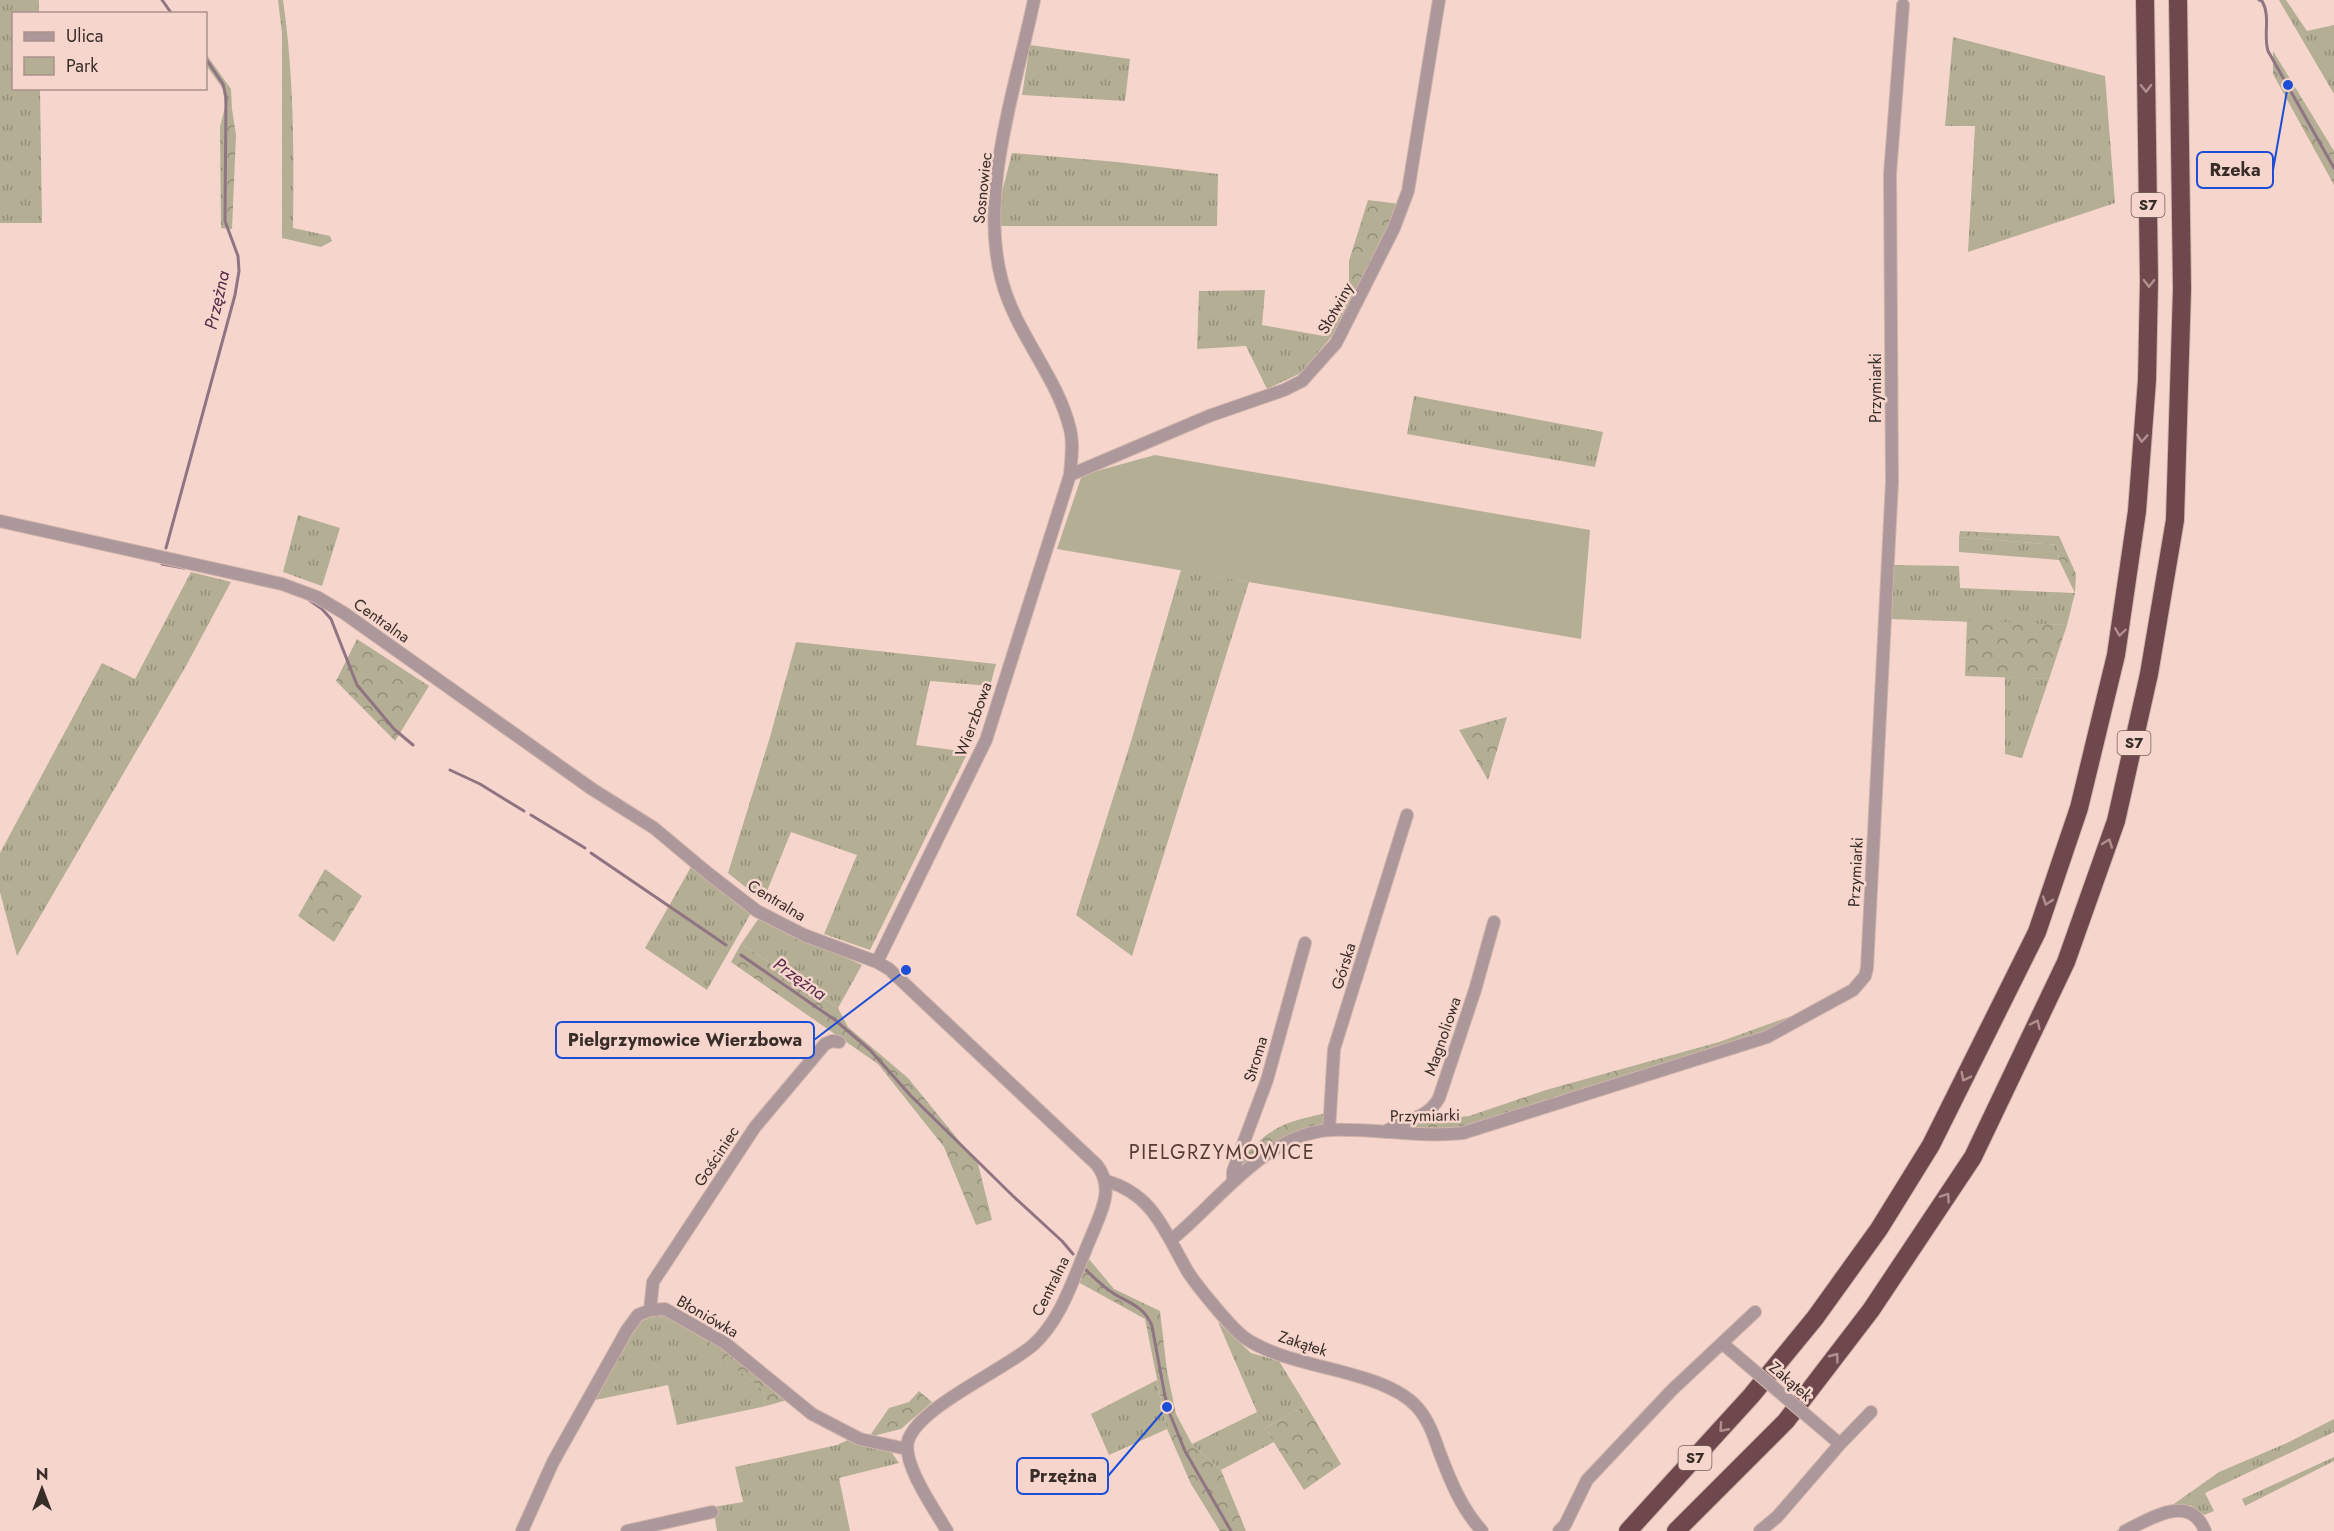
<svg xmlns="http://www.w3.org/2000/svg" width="2334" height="1531" viewBox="0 0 2334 1531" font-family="Jost,sans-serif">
<defs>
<pattern id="grass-tufts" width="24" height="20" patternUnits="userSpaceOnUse" patternTransform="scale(1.5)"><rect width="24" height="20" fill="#b3ae94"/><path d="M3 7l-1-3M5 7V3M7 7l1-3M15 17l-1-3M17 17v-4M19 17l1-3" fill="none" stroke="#938e79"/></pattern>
<pattern id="forest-crowns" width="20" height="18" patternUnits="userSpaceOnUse" patternTransform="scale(1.5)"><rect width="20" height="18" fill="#b3ae94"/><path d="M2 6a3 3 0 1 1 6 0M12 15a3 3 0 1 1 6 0" fill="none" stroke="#938e79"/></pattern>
</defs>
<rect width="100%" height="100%" fill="#f6d6cc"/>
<path fill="url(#grass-tufts)" d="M0,0h39v13l-25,1v74l26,1 2,134h-42z
M278,0h5c11,75 11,152 10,228l37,8 2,5 -11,6 -39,-9v-205z
M2279,0h7l21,31 27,-6v69z
M1953,37l152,39 10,127 -147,49 7,-126h-30z
M1030,45l100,14 -5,42 -103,-6z
M206,54l25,35 1,20 -7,-2 -2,-18 -17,-24z
M1012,153l105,9 101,12 -1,52h-217l1,-30z
M1265,290l-3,35 62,11 20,-35 9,3 -22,33 -30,36 -34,16 -21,-43 -49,3 2,-58z
M1414,396l189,36 -8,35 -188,-33z
M298,515l42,13 -18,58 -39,-14z
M1959,537l98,8 2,15 -100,-8z
M1893,565l66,1 1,22 115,5 -8,32 -178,-6z
M1181,570l68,12 -117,374 -56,-41 56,-177z
M191,572l40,10 -45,84 -169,290 -17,-64v-39l102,-190 33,16z
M796,642l200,22 -6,22 -60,-5 -14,64 52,7 -98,198 -46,-16 33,-79 -66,-23 -28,69 -35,-28 42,-136z
M2005,677l44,2 -27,79 -17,-4z
M691,867l60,46 -44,77 -62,-42z
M759,918l103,47 -24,43 -97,-64z
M659,1317l22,9 82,64 3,16 -89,19 -9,-40 -73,15 44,-79z
M1218,1322l33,31 28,8 27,44 -41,23 9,14 -53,28 -29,-26 65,-32z
M1157,1380l10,49 -58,26 -18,-41z
M2334,1419v13l-129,61 9,18 -10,4 -14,-10 -19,1 -34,25h-21l55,-25 48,-34 68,-29z
M852,1438l40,15 7,10 -60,15 11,53h-133l-4,-24 30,-5 -8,-35 102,-22z
M2334,1457v4l-89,45 -3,-7z"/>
<path fill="url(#forest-crowns)" d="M2273,51l61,100v34l-61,-111z
M225,107l7,2 4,26 -4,94 -11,-1 -1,-101z
M1368,200l32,4 -47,100 -9,-3 5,-17v-23z
M1960,531l99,5 17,38 -1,19 -16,-33 -2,-15 -98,-8z
M1967,620l100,5 -18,54 -84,-3z
M357,639l72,47 -34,55 -59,-60z
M1507,717l-19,63 -29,-50z
M325,869l37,27 -28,46 -36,-26z
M741,944l97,64 10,19 60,51 70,86 14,56 -16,5 -32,-78 -66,-83 -147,-102z
M1808,1010l-48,26 -298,92 -68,1 32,-9 43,-4 77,-26 173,-48z
M1325,1113l-1,14 -85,44c2,-13 7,-18 17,-27 24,-22 38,-23 69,-31z
M1089,1259l25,30 46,22 7,60 9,43 16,30 29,26 25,61h-26l-29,-47 -24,-55 -22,-110 -67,-37z
M661,1312l55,30 71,58 -21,6 -3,-16 -83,-64 -21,-9 -20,4 8,-7z
M919,1391l13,11 -31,27 -32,8 20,-29 20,-6z
M1306,1405l35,59 -37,26 -39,-62z"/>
<path fill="#b3ae94" d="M1155,455l435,75 -9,109 -524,-90 25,-74z"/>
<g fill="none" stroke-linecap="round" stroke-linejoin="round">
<path stroke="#917484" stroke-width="3" d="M162,0l10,14
M2259,0l3,1c9,15 1,34 6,50l66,117
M166,548l69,-253 4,-24 -1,-15 -13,-35 1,-124 -3,-13 -17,-25
M162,564l22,4
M309,600l13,9 9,10 26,66 37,44 19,16
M450,770l30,14 44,27
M531,815l54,33
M591,853l135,92
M741,955l94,65 35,30 41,46 102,100 49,45 11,13
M1086,1270c9,9 20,19 30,25 16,9 29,13 36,31l15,81 18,44 46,80"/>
<defs>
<path id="minor" d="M1070,475l139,-59 75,-26 18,-9 34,-38 58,-115 14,-37 31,-191
M0,521l282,63 35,13 27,16 248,176 62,39 55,46 48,37 47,24 73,27 12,7 208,196c18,24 4,47 -6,72 -16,36 -28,81 -58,108 -27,24 -115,62 -125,96 -6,23 27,69 39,90
M877,962l109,-222 84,-265c1,-15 4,-31 0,-46 -13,-53 -54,-95 -68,-148 -24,-87 14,-194 32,-281
M1329,1130l5,-81 73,-234
M1385,1132c19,-13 42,-12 54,-34l36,-108 19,-68
M1106,1181c48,13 59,52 82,91 9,14 44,57 57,66 46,32 136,30 172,69 11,12 17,29 22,44 11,29 22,57 43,80
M1233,1182v-11l34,-91 38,-137
M1171,1240c47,-38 94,-106 159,-110 44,-2 89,8 133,3l304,-96 86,-47 12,-14 2,-8 25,-486 -2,-308 13,-169
M650,1310l3,-28 102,-155 70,-83 7,-3 7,1
M1722,1343l21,18
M1813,1421l27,23
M522,1531l31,-69 74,-132 11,-15 12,-5 15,-1 60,34 87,71 48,25 47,10
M627,1531l85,-19
M1559,1531l6,-6 22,-45 85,-90 83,-78
M1760,1531l17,-14 63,-73 31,-32
M2125,1531c25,-12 65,-39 80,0"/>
<path id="highway" d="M1628,1531l123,-135 64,-78 64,-89 52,-84 106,-213 42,-124 37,-153 21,-144 10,-131 2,-99 -4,-281
M1676,1531l110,-110 85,-111 102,-153 93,-195 50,-141 33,-147 26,-154 7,-231 -4,-289"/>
</defs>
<use href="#minor" stroke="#d0b4ab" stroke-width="14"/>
<use href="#highway" stroke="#d0b4ab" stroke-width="20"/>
<use href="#minor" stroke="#ac979a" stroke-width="12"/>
<use href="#highway" stroke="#6f484e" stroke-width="18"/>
<defs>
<path id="minor-bridge" d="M1743,1361l70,60"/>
</defs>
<use href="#minor-bridge" stroke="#d0b4ab" stroke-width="14" stroke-linecap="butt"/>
<use href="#minor-bridge" stroke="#ac979a" stroke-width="12"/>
</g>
<defs><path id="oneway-chevron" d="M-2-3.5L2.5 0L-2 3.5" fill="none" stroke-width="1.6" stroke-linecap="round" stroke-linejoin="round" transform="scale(1.5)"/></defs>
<g stroke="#b28f8d">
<use href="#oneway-chevron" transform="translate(2146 88) rotate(89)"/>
<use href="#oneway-chevron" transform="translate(2149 283) rotate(91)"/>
<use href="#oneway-chevron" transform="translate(2142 438) rotate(94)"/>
<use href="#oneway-chevron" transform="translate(2120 632) rotate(98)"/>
<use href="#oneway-chevron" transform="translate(2108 843) rotate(-70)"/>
<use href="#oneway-chevron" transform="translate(2047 901) rotate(109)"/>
<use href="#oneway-chevron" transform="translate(2036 1024) rotate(-65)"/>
<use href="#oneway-chevron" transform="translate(1965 1077) rotate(116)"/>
<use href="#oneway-chevron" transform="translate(1946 1197) rotate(-56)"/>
<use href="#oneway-chevron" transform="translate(1835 1357) rotate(-53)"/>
<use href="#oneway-chevron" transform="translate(1723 1428) rotate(132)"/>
</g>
<g text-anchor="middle" stroke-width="5" stroke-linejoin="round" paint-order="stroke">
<g fill="#f6d6cc" stroke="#72605a" stroke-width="1.5">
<rect x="2131.5" y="193" width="33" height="24" rx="4.5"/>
<rect x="2117.5" y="731" width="33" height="24" rx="4.5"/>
<rect x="1678.5" y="1446" width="33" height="24" rx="4.5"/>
</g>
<g font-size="15" font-weight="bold" fill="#392d29">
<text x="2148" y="210">S7</text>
<text x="2134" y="748">S7</text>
<text x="1695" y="1463">S7</text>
</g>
<g font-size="16" fill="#392d29" stroke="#f6d6cc">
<text transform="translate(982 188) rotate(-84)" y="6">Sosnowiec</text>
<text transform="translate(1335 308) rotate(-61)" y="6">Słotwiny</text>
<text transform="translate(1875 388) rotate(-90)" y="6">Przymiarki</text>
<text transform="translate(382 620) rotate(35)" y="6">Centralna</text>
<text transform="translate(973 719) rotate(-70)" y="6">Wierzbowa</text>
<text transform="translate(1855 872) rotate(-87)" y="6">Przymiarki</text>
<text transform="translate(777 900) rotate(31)" y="6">Centralna</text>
<text transform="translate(1343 966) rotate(-73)" y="6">Górska</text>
<text transform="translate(1442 1036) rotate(-71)" y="6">Magnoliowa</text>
<text transform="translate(1255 1059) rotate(-73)" y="6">Stroma</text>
<text transform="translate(1425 1115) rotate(-1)" y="6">Przymiarki</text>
<text transform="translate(716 1156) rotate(-57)" y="6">Gościniec</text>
<text transform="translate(1050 1286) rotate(-64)" y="6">Centralna</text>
<text transform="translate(708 1316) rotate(30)" y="6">Błoniówka</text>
<text transform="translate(1303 1343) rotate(18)" y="6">Zakątek</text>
<text transform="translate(1791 1381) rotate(41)" y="6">Zakątek</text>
</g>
<g font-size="18" font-style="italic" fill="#59294b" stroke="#f6d6cc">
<text transform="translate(217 300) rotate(-77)" y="6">Przężna</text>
<text transform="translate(800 979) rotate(35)" y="6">Przężna</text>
</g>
<g font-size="20" letter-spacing="1.5" fill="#553c34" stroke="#f6d6cc">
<text x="1222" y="1159">PIELGRZYMOWICE</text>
</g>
</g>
<path fill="none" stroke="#1d4ed8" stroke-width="2" d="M2288 85L2273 170M906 970L814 1040M1167 1407L1108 1476"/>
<g fill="#1d4ed8" stroke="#f6d6cc" stroke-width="2">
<circle cx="2288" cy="85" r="6"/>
<circle cx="906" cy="970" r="6"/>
<circle cx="1167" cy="1407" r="6"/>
</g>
<g fill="#f6d6cc" stroke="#1d4ed8" stroke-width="2">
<rect x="2197" y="152" width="76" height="36" rx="6"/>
<rect x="556" y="1022" width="258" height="36" rx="6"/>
<rect x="1017" y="1458" width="91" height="36" rx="6"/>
</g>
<g font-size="18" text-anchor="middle" font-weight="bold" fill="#392d29">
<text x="2235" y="176">Rzeka</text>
<text x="685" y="1046">Pielgrzymowice Wierzbowa</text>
<text x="1063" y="1482">Przężna</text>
</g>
<rect x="12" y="12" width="195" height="78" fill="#f6d6cc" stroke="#aa928b" stroke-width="1.5"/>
<rect x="24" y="32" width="30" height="9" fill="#ac979a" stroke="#aa928b" stroke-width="1.5"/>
<text x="66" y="42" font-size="18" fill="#392d29">Ulica</text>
<rect x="24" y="57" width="30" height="18" fill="#b3ae94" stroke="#aa928b" stroke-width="1.5"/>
<text x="66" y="72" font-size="18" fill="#392d29">Park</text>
<g transform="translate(42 1489)" stroke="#f6d6cc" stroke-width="4.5" paint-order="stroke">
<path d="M0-4.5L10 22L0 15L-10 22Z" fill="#392d29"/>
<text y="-9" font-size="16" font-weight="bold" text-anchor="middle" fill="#392d29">N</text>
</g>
</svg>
